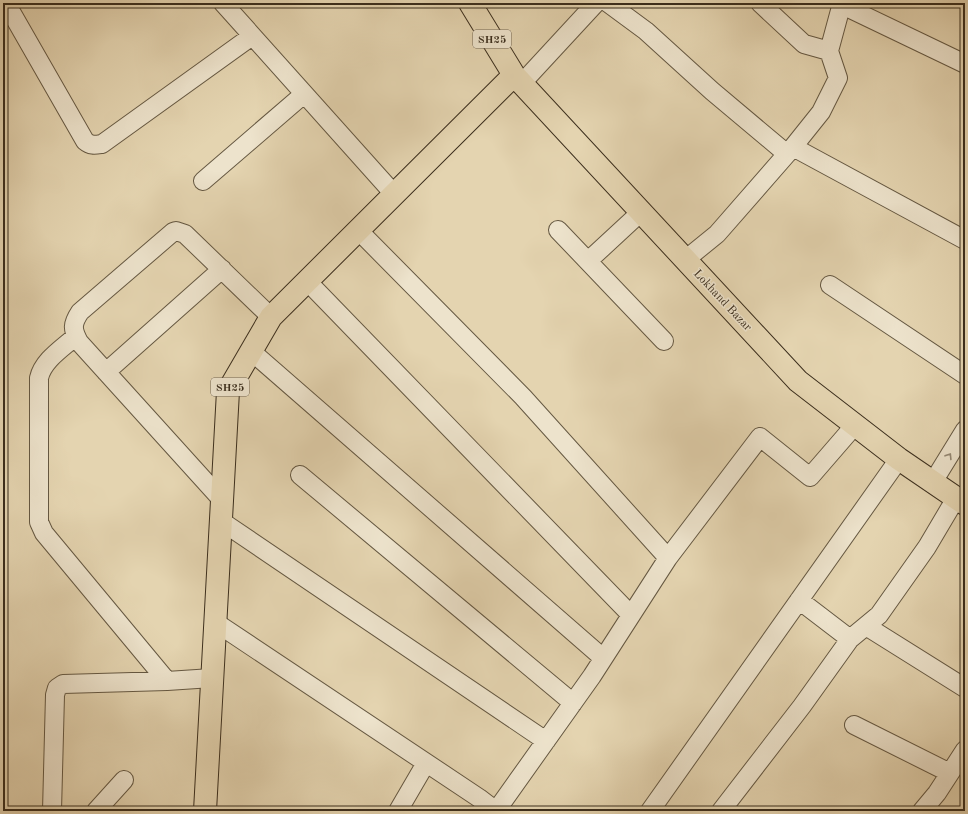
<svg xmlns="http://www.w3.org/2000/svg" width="968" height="814" viewBox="0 0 968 814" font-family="'Old Standard TT',serif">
<rect width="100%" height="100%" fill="#e4d4b0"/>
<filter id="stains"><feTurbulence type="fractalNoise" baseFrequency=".005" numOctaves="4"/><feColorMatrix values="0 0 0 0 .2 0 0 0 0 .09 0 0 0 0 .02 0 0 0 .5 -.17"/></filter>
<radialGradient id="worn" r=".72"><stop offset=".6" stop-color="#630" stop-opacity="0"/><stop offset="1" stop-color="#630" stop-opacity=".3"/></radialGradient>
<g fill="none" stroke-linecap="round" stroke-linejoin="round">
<defs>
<path id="minor" d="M6,3l79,138c6,5 10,4 17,3l150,-108
M223,3l171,191
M608,3l38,28 66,60 75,63
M760,3l44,41 25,7
M842,5l123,59
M522,83l74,-80
M793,147l172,93
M203,181l101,-87
M358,230l165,167 145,161
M558,230l106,111
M685,260l32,-26 76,-87 28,-35 17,-34 -9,-27 13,-48
M588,261l53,-49
M307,281l324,334
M830,285l135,90
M76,336c-13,12 -33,24 -37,42v144l5,11 123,148
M251,351l352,307
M106,372l116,-103
M300,475l273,228
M933,482l32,-52
M222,500l-143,-158c-7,-13 -7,-18 1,-30l93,-80 3,-1 9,3 86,83
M221,521l325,220
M799,600l51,39
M215,622l264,176 17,13
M866,626l99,62
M854,725l96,48
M52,811l3,-116 2,-7 6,-4 104,-3 45,-3
M96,811l28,-31
M398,811l28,-48
M496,811l96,-135 76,-118 92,-121 50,40 45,-52
M650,811l249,-352
M721,811l81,-105 48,-67 29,-24 48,-68 29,-49
M922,811l15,-18 28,-43"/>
<path id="major" d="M470,3l44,72 284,306 101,78 66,45
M205,811l23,-420 43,-74 243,-242"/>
</defs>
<use href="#minor" stroke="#655842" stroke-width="20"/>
<use href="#major" stroke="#3b2e1d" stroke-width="24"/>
<use href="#minor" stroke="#ede3cc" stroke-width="18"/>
<use href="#major" stroke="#e4d4b0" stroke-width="22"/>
</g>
<defs><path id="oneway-chevron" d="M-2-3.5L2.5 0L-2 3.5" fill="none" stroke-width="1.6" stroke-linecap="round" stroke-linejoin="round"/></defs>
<use stroke="#948874" href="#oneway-chevron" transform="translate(949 456) rotate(-58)"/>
<g text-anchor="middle" stroke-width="3" stroke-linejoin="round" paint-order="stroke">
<g fill="#ede3cc" stroke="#706452" stroke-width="1">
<rect x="473" y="30" width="38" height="18" rx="3"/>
<rect x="211" y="378" width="38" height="18" rx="3"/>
</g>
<g font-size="11" font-weight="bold" fill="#3b2e1d">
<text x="492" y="43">SH25</text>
<text x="230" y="391">SH25</text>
</g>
<g font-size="12" fill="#3b2e1d" stroke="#ede3cc">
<text transform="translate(723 300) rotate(47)" y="4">Lokhand Bazar</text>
</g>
</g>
<rect width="968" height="814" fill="none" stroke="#e4d4b0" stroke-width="16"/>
<rect x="4" y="4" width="960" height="806" fill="none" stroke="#3b2e1d" stroke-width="2"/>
<rect x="8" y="8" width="952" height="798" fill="none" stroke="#3b2e1d"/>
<rect width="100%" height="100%" filter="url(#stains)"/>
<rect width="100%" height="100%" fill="url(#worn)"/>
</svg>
